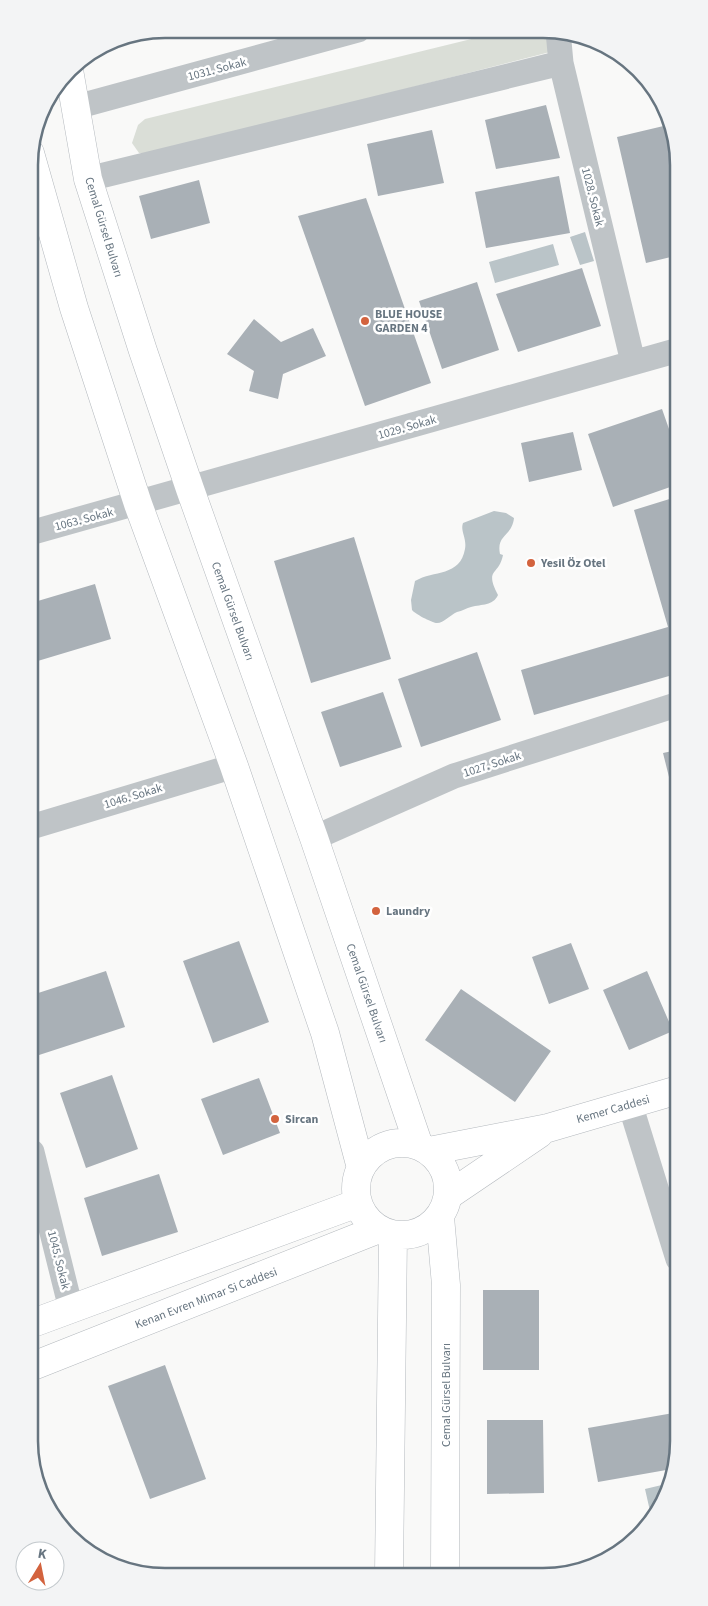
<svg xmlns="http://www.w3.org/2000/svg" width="708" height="1606" viewBox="0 0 708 1606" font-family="'Source Sans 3',sans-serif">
<rect width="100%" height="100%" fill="#f9f9f8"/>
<path fill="#daded7" d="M504,31h43l3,21 -395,101h-16l-7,-10 6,-18 7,-6z"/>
<path fill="#bac4c8" d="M585,232l9,29 -14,4 -10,-28z
M553,244l6,21 -64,18 -6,-21z
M494,511l12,2 8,5c-2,19 -18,16 -14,36l3,1c-4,21 -19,13 -5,40 -5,11 -16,9 -27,12 -4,1 -9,4 -14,5 -7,3 -14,12 -21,11 -5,-1 -21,-9 -24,-13l-1,-10 4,-19c19,-11 45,-4 50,-32 2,-11 -5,-18 -2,-26z
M666,1484l-9,26 -7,1 -5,-22z"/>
<path fill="#a9b0b6" d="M546,105l14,53 -64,11 -11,-49z
M672,124l3,5v127l-29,7 -29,-126z
M432,130l12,53 -66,13 -11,-52z
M559,176l11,57 -84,15 -11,-56z
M199,180l11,43 -59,16 -12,-43z
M366,198l65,185 -66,23 -67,-190z
M582,268l19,58 -83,26 -22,-58z
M675,269v23h-1l-5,-22z
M477,282l22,68 -57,19 -23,-68z
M254,319l27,23 32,-14 13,28 -43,18 -5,25 -29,-8 5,-20 -27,-17z
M662,409l14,40v36l-63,22 -25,-73z
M573,432l9,38 -53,12 -8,-39z
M676,497v177l-142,41 -13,-45 147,-43 -34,-117z
M354,537l37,122 -80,24 -37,-122z
M95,584l16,55 -80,24v-60z
M477,652l24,68 -80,27 -23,-68z
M383,692l19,55 -62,20 -19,-55z
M677,750v55h-1l-13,-52z
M239,941l30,81 -56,21 -30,-82z
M571,943l18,46 -40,15 -17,-47z
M106,971l19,56 -89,29 -4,-13v-48z
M647,971l26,60 -44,19 -26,-60z
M461,989l90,62 -36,51 -90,-62z
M112,1075l26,74 -52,19 -26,-75z
M259,1078l21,55 -57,22 -22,-56z
M159,1174l19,58 -76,24 -18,-58z
M483,1290h56v80h-56z
M165,1365l41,114 -56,20 -42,-113z
M679,1412v39l-7,18 -74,13 -10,-54z
M487,1420h56l1,73 -57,1z"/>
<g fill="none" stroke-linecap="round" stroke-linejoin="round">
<defs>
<path id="secondary" d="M69,70l19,109 55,172 47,138 124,349 105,308
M30,153l44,155 64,196 96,262 91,267 36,135
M356 1189a46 46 0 1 1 92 0a46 46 0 1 1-92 0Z
M429,1151l119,-23 130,-38
M449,1195l90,-61
M440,1217l6,68 -1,288
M33,1323l325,-120
M33,1366l346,-137
M389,1573l4,-338"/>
</defs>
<use href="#secondary" stroke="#b4b9be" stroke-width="29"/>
<path stroke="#bfc4c7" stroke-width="25" d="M558,31l3,32 72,299
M76,107l282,-77
M88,179l473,-116
M30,533l645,-182
M31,827l203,-61
M314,838l140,-62 222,-71
M630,1104l48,155
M32,1152l39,157"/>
<use href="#secondary" stroke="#fff" stroke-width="28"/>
</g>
<g fill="#d3633e" stroke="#fff" stroke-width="2">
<circle cx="365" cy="321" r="5"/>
<circle cx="531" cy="563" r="5"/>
<circle cx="376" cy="911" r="5"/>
<circle cx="275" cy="1119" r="5"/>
</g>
<g text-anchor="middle" stroke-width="5" stroke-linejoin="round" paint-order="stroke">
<g font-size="12" fill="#677580" stroke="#fff">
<text transform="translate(217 69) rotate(-15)" y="4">1031. Sokak</text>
<text transform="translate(593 197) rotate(76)" y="4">1028. Sokak</text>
<text transform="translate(104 227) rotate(73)" y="4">Cemal Gürsel Bulvarı</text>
<text transform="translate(407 427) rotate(-16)" y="4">1029. Sokak</text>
<text transform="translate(84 519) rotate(-15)" y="4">1063. Sokak</text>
<text transform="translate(233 611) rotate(70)" y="4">Cemal Gürsel Bulvarı</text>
<text transform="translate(492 764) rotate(-18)" y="4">1027. Sokak</text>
<text transform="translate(133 796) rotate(-17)" y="4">1046. Sokak</text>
<text transform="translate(367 993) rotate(71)" y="4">Cemal Gürsel Bulvarı</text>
<text transform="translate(613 1109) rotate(-16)" y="4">Kemer Caddesi</text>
<text transform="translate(59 1260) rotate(76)" y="4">1045. Sokak</text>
<text transform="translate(206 1298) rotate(-21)" y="4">Kenan Evren Mimar Si Caddesi</text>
<text transform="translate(446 1395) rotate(-90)" y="4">Cemal Gürsel Bulvarı</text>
</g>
<g font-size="12" font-weight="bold" fill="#677580" stroke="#fff" text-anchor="start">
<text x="375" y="318">BLUE HOUSE<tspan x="375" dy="14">GARDEN 4</tspan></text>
<text x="541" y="567">Yesil Öz Otel</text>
<text x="386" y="915">Laundry</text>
<text x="285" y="1123">Sircan</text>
</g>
</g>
<path d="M0 0H708V1606H0ZM165 38H543A127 127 0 0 1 670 165V1441A127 127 0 0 1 543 1568H165A127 127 0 0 1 38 1441V165A127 127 0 0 1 165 38Z" fill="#f3f4f5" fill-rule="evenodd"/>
<path fill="none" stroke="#677580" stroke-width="2.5" d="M165 38H543A127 127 0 0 1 670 165V1441A127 127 0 0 1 543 1568H165A127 127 0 0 1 38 1441V165A127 127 0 0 1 165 38Z"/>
<g transform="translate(40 1566) rotate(10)"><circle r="24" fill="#ffffff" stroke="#c2c8cc"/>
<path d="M0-4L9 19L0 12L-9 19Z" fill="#d3633e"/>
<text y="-8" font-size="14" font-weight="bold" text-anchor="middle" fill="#677580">K</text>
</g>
</svg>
